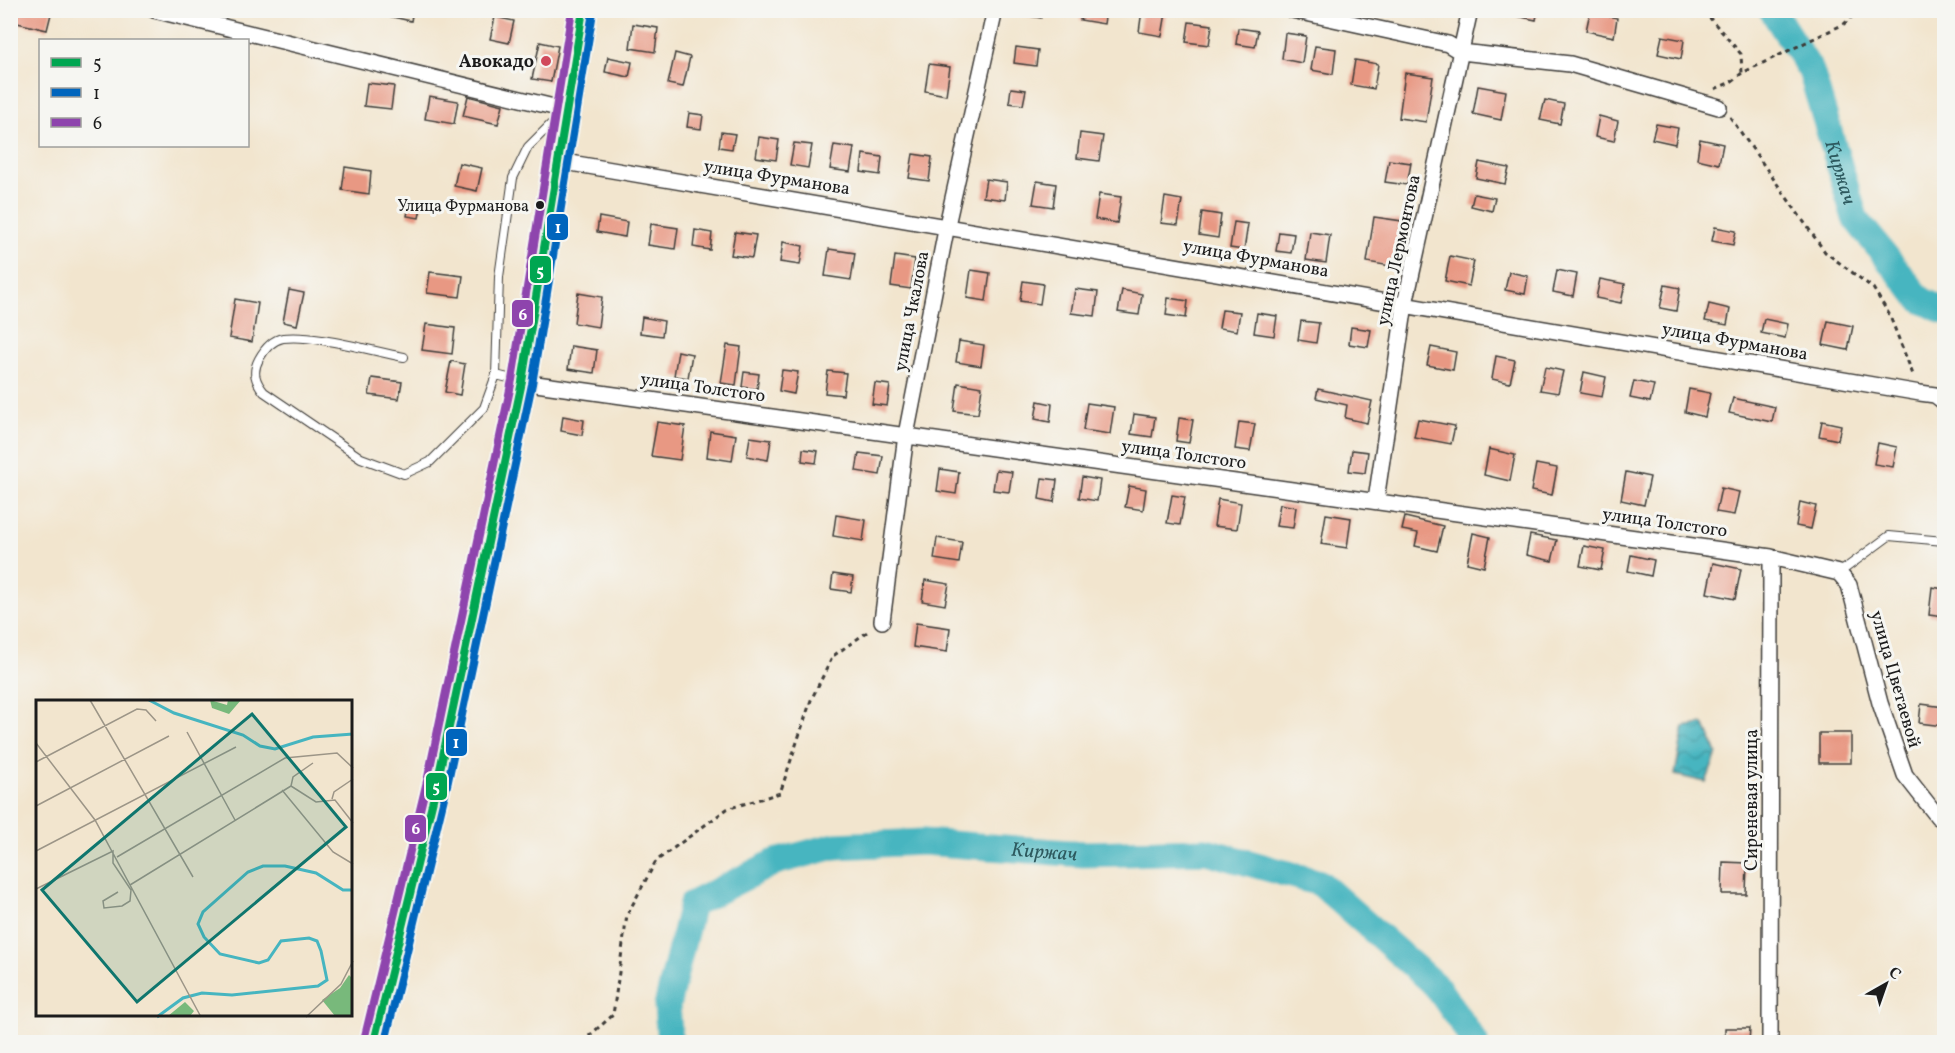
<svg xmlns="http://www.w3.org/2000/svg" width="1955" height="1053" viewBox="0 0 1955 1053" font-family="Vollkorn,serif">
<defs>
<pattern id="water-waves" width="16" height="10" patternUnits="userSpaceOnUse" patternTransform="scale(1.5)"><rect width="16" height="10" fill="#46b5c0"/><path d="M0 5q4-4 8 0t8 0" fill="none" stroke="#3a929b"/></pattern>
</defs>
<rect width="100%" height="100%" fill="#f6f6f2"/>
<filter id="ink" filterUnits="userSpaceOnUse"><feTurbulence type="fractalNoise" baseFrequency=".0167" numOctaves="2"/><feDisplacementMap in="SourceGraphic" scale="12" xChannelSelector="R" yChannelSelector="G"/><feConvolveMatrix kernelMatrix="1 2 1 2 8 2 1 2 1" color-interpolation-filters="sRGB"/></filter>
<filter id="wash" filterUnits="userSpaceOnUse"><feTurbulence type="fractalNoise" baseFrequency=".008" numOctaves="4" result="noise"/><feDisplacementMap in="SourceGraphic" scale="24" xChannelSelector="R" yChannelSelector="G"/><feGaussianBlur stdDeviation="1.35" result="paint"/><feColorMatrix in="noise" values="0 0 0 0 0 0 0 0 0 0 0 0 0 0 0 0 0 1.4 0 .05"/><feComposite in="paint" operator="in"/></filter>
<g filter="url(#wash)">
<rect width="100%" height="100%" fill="#f2e5ce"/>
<path fill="url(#water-waves)" stroke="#31686e" stroke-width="1.5" d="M1704,724l13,29 -11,29 -31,-7 9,-48z"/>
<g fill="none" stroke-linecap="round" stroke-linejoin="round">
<g stroke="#46b5c0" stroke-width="27">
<path id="s1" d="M1772,10l39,61 44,147 65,81 24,12"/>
<path id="s2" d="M670,1042l-3,-36 25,-102 83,-42 60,-16 88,-4 160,12 123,-3 114,32 117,104 38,55"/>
</g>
</g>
<g id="blocks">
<path fill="#e89883" d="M15,10h37l-5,20 -34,-8z
M389,10h24l-2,11 -23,-5z
M1023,10h19l-1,8 -19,-3z
M1082,10h24l-2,14 -24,-4z
M1142,10l24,3 -4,23 -23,-4z
M1507,10h31l-2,10 -29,-6z
M1590,12l27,6 -3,19 -28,-6z
M495,17l19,4 -5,22 -19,-4z
M1189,22l23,3 -3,20 -23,-3z
M633,24l25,4 -3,24 -25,-4z
M1238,28l20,3 -3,16 -19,-3z
M1285,33l21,3 -4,27 -20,-4z
M1662,36l22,4 -3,19 -23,-5z
M540,42l18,4 -7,36 -19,-3z
M1315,46l21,3 -3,25 -22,-4z
M1016,47l22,3 -2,16 -22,-3z
M675,53l15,4 -7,30 -15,-3z
M608,57l24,5 -3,15 -24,-5z
M1355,60l23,4 -4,25 -23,-4z
M929,64l21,3 -4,28 -21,-4z
M1405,73l28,4 -7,45 -27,-4z
M367,83l27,3 -3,23 -27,-3z
M1478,86l28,5 -5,29 -28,-6z
M1011,88l15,2 -3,15 -14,-2z
M429,96l29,5 -4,23 -29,-5z
M468,96l35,9 -5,19 -35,-8z
M1545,100l19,4 -4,20 -20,-4z
M689,113l14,2 -2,14 -14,-2z
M1599,116l19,5 -4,20 -19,-4z
M1656,124l22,4 -3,16 -23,-5z
M721,132l14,2 -3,15 -13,-2z
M1080,133l23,3 -4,25 -22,-3z
M759,137l20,3 -3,20 -20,-3z
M1700,139l23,5 -4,20 -22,-5z
M794,143l18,2 -4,23 -18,-3z
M834,145l20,3 -4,24 -20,-3z
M863,154l19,3 -2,18 -19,-3z
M913,154l19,3 -3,24 -20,-3z
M1389,160l22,3 -4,22 -22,-3z
M1479,162l30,6 -4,16 -29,-6z
M459,163l23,5 -5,23 -23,-5z
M345,167l26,4 -2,23 -27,-4z
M986,179l21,3 -2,18 -22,-3z
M1037,181l19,3 -3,23 -20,-3z
M1099,194l22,3 -4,26 -22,-4z
M1474,194l21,4 -3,13 -21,-5z
M1165,197l17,3 -4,25 -17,-2z
M410,201l12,2 -3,15 -12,-2z
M1202,212l19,3 -3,23 -19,-3z
M599,217l28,5 -2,15 -28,-5z
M1374,217l28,4 -6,46 -29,-5z
M1234,222l14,2 -4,26 -14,-2z
M651,224l27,4 -3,21 -27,-4z
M1715,227l21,4 -3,14 -21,-4z
M695,230l17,3 -2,17 -17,-3z
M735,232l21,3 -4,23 -21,-3z
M1279,232l15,2 -3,19 -15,-2z
M1310,232l20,3 -4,28 -20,-3z
M783,242l20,4 -3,19 -20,-3z
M829,249l26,4 -4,27 -26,-4z
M895,256l20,3 -4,30 -20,-3z
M1450,256l24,5 -5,25 -24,-5z
M971,270l19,3 -4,28 -19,-3z
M1557,270l20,4 -4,22 -20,-4z
M430,272l33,4 -3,21 -33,-4z
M1509,272l19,4 -3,18 -20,-4z
M1600,279l25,5 -4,19 -25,-5z
M1023,281l20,3 -3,20 -20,-3z
M1665,285l15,3 -4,23 -16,-3z
M1075,289l23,3 -3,24 -24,-3z
M289,290l15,3 -7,32 -14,-3z
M1122,290l20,4 -3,21 -21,-3z
M578,293l24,4 -4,30 -24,-4z
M1168,298l20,3 -2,17 -20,-3z
M235,299l23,4 -6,39 -23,-4z
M1709,304l21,5 -3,16 -22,-4z
M1222,310l18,2 -3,19 -18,-3z
M1257,313l20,3 -3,20 -20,-3z
M642,317l22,4 -2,15 -22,-3z
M1764,319l24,5 -3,14 -24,-5z
M1301,321l18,2 -3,20 -18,-3z
M1828,321l25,5 -5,24 -25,-5z
M426,324l29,4 -3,26 -30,-4z
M1351,327l20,3 -3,17 -19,-3z
M959,341l25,4 -3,21 -25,-4z
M727,345l14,2 -5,38 -15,-2z
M571,346l26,4 -3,23 -26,-4z
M1431,347l25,5 -3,18 -26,-5z
M678,351l14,3 -4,24 -14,-2z
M1496,356l19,4 -5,23 -18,-4z
M451,361l14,3 -5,31 -15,-3z
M1545,367l18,4 -5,22 -18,-3z
M782,370l16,2 -4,22 -15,-3z
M828,371l18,2 -3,22 -18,-2z
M744,372l15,2 -2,15 -15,-2z
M1584,372l22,5 -4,20 -22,-4z
M372,378l30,4 -3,17 -30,-4z
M1634,381l20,4 -4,17 -20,-4z
M875,383l15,2 -3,21 -15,-2z
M958,383l24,4 -4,27 -24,-3z
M1318,389l54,12 -5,22 -22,-5 2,-13 -31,-7z
M1689,389l21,4 -5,24 -20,-5z
M1733,398l42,9 -3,15 -43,-9z
M1038,401l14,3 -2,18 -15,-3z
M1087,403l27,4 -4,27 -27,-4z
M1134,414l21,3 -3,20 -21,-3z
M563,416l21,4 -2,15 -21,-4z
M1179,418l14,2 -4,23 -13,-2z
M1418,419l37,7 -4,18 -37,-7z
M1822,421l19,4 -3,15 -19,-4z
M657,422l28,4 -5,34 -29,-4z
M1239,422l16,2 -5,27 -15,-2z
M710,431l26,4 -4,26 -25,-4z
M750,437l21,3 -3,20 -21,-4z
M1878,443l19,4 -4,20 -19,-3z
M803,449l15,2 -2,12 -14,-2z
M1489,449l26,6 -5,26 -26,-6z
M1352,450l16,2 -3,21 -16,-2z
M859,453l24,3 -3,19 -24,-4z
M1536,464l21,4 -5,27 -21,-4z
M940,469l19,3 -3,22 -19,-3z
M996,470l16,2 -3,20 -16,-2z
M1626,472l24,5 -6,28 -23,-5z
M1082,477l18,3 -3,21 -18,-3z
M1042,478l15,2 -3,22 -15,-3z
M1129,486l17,3 -3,21 -18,-3z
M1721,488l18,4 -5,23 -18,-3z
M1172,495l13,2 -5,28 -13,-2z
M1218,499l23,4 -4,26 -23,-3z
M1800,502l16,4 -5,23 -15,-3z
M1280,504l16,3 -3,21 -17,-2z
M1326,514l25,4 -4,30 -26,-4z
M836,515l30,5 -3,21 -30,-5z
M1405,517l38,9 -6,25 -22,-5 3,-13 -16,-3z
M1473,533l17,4 -6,30 -17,-4z
M1530,535l27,5 -5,21 -26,-6z
M937,538l25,4 -3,21 -25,-4z
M1584,546l21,4 -4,20 -21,-4z
M1631,555l23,5 -3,16 -23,-5z
M1713,563l28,6 -6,30 -28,-6z
M833,574l20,3 -2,15 -20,-3z
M925,580l24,4 -4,21 -23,-4z
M1932,587l12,2v28l-15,-2z
M916,623l34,5 -3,24 -34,-5z
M1921,704l23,3 -1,19 -24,-3z
M1819,733h32v30h-32z
M1723,862l24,1 -1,31h-24z
M1725,1028h25l-1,14h-24z"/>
</g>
</g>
<g filter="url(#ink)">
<use href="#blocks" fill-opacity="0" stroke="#3c3a37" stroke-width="1.5"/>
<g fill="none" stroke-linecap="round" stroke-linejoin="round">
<defs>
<path id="lane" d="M404,357c-33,-6 -89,-23 -121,-19 -11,2 -19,12 -24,21 -7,13 -4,22 5,33l97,66 43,16 26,-12 54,-54 12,-33 3,-98 14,-99 15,-31 32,-32
M496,375l25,6
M1839,573l50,-37 55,5"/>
<path id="street" d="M154,10l412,100
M1292,10l156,34 13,8 109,12 149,43
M559,161l1361,232 15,2 9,7
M522,382l1249,175 68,16 10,12 31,118 25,72 33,42 6,2
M1376,500l29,-196 65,-294
M882,621l24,-186 41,-210 48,-215
M1770,1042l1,-485"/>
<path id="secondary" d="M374,1042l64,-263 84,-397 61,-372"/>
</defs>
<use href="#lane" stroke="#3c3a37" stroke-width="10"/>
<use href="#street" stroke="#3c3a37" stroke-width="18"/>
<use href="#secondary" stroke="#3c3a37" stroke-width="24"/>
<path stroke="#3c3a37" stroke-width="3" stroke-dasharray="4.5 4.5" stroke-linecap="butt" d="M1703,10l38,44 1,19
M1715,89l16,-7 11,-9 102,-49 15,-14
M1730,117l95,135 48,36 16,26 25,63
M582,1042l31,-27 14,-100 29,-54 71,-52 53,-16 31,-93 22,-44 37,-26"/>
<use href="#lane" stroke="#fff" stroke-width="8"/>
<use href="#street" stroke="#fff" stroke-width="15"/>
<use href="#secondary" stroke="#fde4d1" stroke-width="21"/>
<defs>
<path id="bus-1" d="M374,1042l64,-263 84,-397 61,-372"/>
<path id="bus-2" d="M385,1042l63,-261 84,-397 61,-372"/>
<path id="bus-3" d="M364,1040l64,-263 84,-397 60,-370"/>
</defs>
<use href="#bus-1" stroke="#f6f6f2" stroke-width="12"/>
<use href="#bus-2" stroke="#f6f6f2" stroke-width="12"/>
<use href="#bus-3" stroke="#f6f6f2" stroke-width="12"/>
<use href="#bus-1" stroke="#00a651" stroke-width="8"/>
<use href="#bus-2" stroke="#0065bd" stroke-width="8"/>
<use href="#bus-3" stroke="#8e44ad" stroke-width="8"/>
</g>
</g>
<circle fill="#d1495b" stroke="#f6f6f2" stroke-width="2" cx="546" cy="61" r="6"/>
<circle fill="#1c1c1c" stroke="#f6f6f2" stroke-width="2" cx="540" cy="205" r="5"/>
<g text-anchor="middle" stroke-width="6" stroke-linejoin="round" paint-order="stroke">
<g font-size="16" fill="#1c1c1c" stroke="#f6f6f2" text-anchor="end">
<text x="529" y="211">Улица Фурманова</text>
</g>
<g font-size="18" font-weight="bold" fill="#1c1c1c" stroke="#f6f6f2" text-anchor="end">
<text x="534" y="67">Авокадо</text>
</g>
<g font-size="18" fill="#1c1c1c" stroke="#f6f6f2">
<text transform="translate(777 177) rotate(9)" y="6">улица Фурманова</text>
<text transform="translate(1398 250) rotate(-78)" y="6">улица Лермонтова</text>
<text transform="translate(1256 258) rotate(10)" y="6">улица Фурманова</text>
<text transform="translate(911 311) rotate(-79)" y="6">улица Чкалова</text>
<text transform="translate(1735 341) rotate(10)" y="6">улица Фурманова</text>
<text transform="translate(703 387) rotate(8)" y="6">улица Толстого</text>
<text transform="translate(1184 454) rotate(8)" y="6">улица Толстого</text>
<text transform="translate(1665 522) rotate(8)" y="6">улица Толстого</text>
<text transform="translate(1896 679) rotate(74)" y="6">улица Цветаевой</text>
<text transform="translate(1751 800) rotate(-90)" y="6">Сиреневая улица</text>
</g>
<g font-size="20" font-style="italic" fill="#2d595e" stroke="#f6f6f2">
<text dy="7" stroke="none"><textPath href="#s1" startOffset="178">Киржач</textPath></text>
<text dy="7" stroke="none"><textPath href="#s2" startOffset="506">Киржач</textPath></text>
</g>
</g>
<g transform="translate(36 700)">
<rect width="316" height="316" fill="#f2e5ce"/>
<path d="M174,0l17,5 1,-5h13l-12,14 -17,-6zM313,275l3,3v38h-17l-13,-16 18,-12zM149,302l9,9 -4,5h-22z" fill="#78b97b"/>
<path fill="none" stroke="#46b5c0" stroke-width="3" d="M113,0l25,13 69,22 17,11 15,3 38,-12 40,-3M121,317l26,-19 19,-5 30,2 86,-9 9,-6 -6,-29 -4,-10 -8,-3 -28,3 -13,19 -9,3 -39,-9 -16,-17 -6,-13 5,-12 45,-40 15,-6h22l31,7 27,17h10"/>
<path fill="none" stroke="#9c9587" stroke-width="1.5" d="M54,0l103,177M151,32l48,88M0,43l59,77 106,197M0,62l101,-53 9,1 10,11M255,86l25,16 19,-2 18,23M255,86l2,-9 20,-14M246,90l51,62 20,12M296,99l2,-7 19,-13M0,106l133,-70M0,151l200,-104M81,157l168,-99 52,-5 16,15M94,185l161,-99M0,189l77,-38v12l18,27 -1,11 -8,5 -18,2 -1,-7 15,-9M270,317l35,-33 12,-23"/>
<path fill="#0f766e" fill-opacity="0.15" stroke="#0f766e" stroke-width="3" d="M216,14l94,113 -209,175 -95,-112z"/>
<rect width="316" height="316" fill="none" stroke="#1c1c1c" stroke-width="3"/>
</g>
<g stroke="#f6f6f2" stroke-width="2">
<rect x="546" y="213" width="23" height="28" rx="6" fill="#0065bd"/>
<rect x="529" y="255" width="23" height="29" rx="6" fill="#00a651"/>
<rect x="511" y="299" width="23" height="29" rx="6" fill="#8e44ad"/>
<rect x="445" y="728" width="23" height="29" rx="6" fill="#0065bd"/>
<rect x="425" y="772" width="23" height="29" rx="6" fill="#00a651"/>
<rect x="404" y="814" width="23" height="29" rx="6" fill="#8e44ad"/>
</g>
<g font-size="16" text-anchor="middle" font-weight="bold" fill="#fff">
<text x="558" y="233">1</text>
<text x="540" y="276">5</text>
<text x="523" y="320">6</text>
<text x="456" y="748">1</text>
<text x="436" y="792">5</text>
<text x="416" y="834">6</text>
</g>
<rect width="1955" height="1053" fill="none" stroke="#f6f6f2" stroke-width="36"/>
<rect x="39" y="39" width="210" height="108" fill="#f6f6f2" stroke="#9f9f9c" stroke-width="1.5"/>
<rect x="51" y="58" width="30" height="9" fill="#00a651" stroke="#9f9f9c" stroke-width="1.5"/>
<text x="93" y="69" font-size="18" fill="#1c1c1c">5</text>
<rect x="51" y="88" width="30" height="9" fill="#0065bd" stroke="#9f9f9c" stroke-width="1.5"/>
<text x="93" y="99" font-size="18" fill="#1c1c1c">1</text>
<rect x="51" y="118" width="30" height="9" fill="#8e44ad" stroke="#9f9f9c" stroke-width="1.5"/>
<text x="93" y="129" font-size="18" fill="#1c1c1c">6</text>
<g transform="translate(1886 984) rotate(40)" stroke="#f6f6f2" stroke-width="4.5" paint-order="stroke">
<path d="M0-4.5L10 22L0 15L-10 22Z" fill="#1c1c1c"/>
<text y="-9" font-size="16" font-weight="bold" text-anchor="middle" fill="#1c1c1c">С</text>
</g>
</svg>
